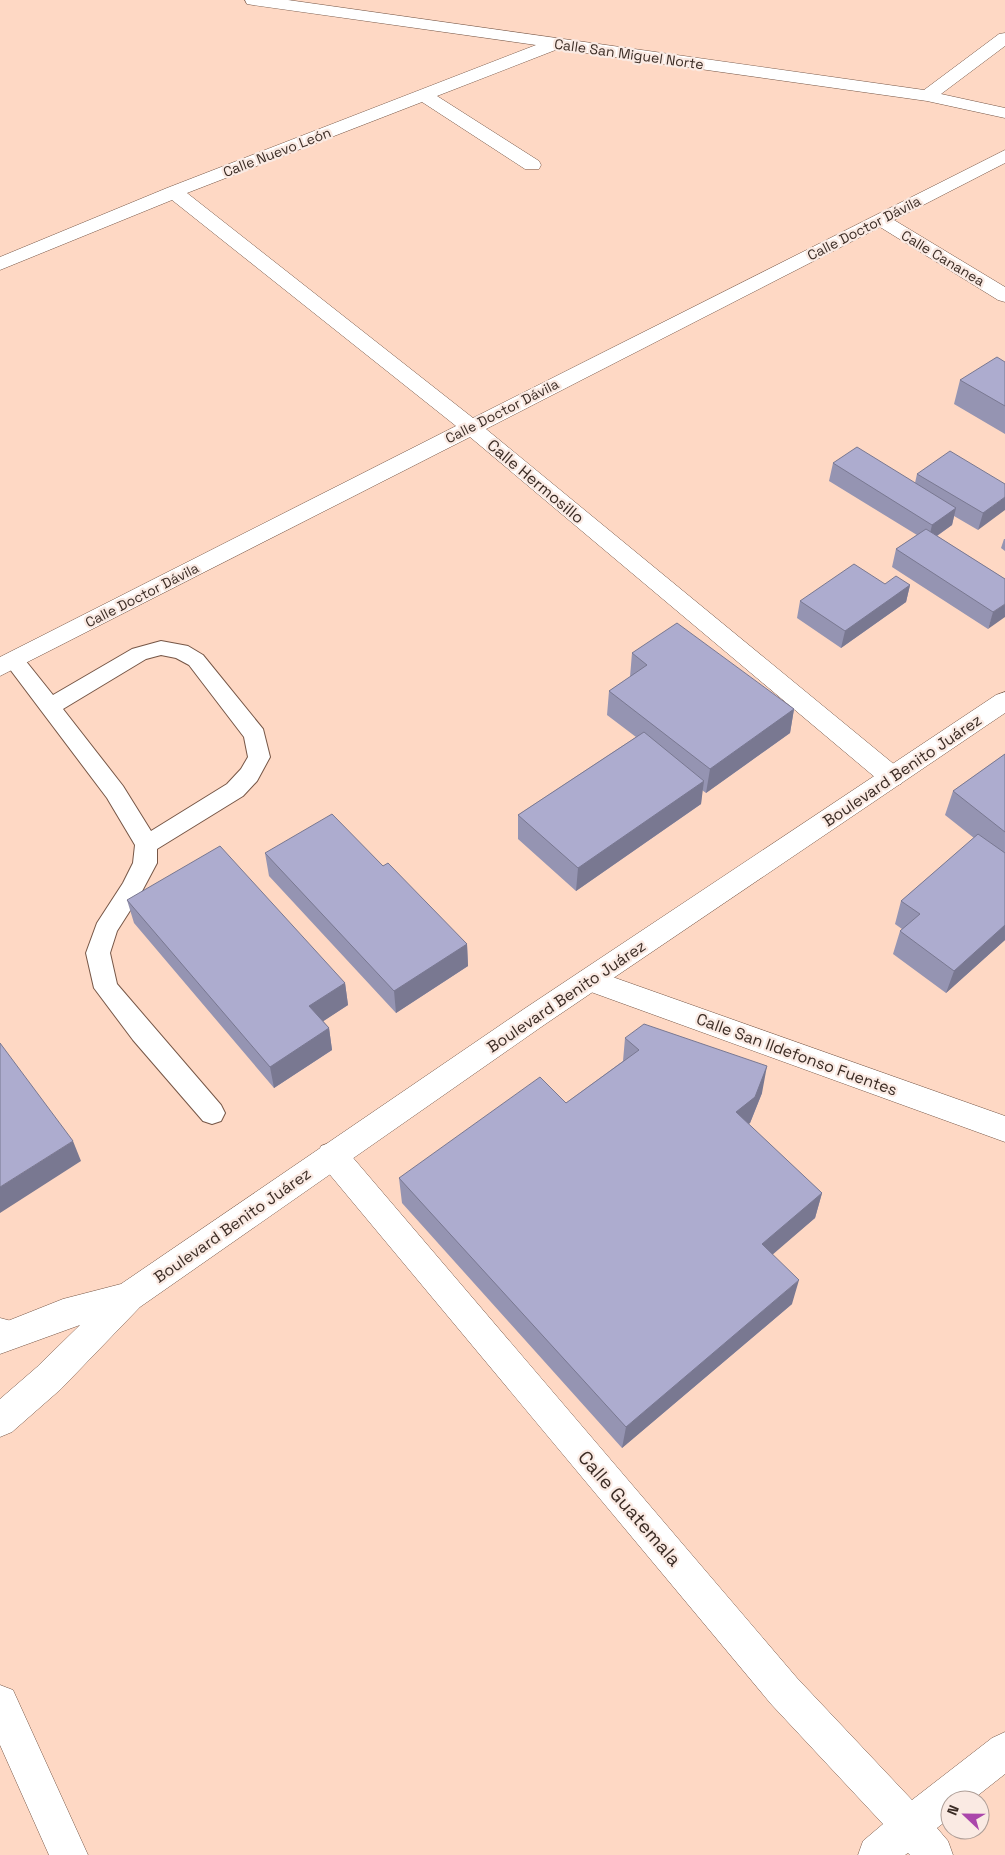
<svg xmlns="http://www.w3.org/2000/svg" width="1005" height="1855" viewBox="0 0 1005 1855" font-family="'Space Grotesk',sans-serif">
<rect width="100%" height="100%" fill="#fed8c4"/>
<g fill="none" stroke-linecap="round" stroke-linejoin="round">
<defs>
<path id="service" d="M161,641l27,5 15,9 60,74 7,28 -13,24 -14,15 -86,53v14l-17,32 -23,36 -7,22 7,31 104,121 4,8 -4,8 -9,3 -9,-3 -70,-81 -39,-52 -8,-35 11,-30 26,-40 10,-20 2,-18 -28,-47 -104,-138 4,-5 7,-2 7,2 32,40 79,-46zM161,655l15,3 13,7 55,72 4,20 -7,12 -14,15 -76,47 -28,-45 -60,-77 83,-50z"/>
<path id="minor" d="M245,0h43l636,90 75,-56 6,-1v13l-64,48 64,14v10l-78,-17 -369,-52 -121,47 102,65 2,4 -2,4h-14l-103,-67 -235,91 286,225 532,-268v13l-111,57 111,67v15l-7,-2 -118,-73 -394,202 415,341 4,7 -4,7 -9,3 -9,-3 -413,-347 -470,239v-19l456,-231 -284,-226 -172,70v-13l167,-69 369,-143 -283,-40 -6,-1z
M590,969l415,147v26l-425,-154 -4,-8 4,-8z
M332,1142l11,4 454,532 115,122 80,-62 13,-6v42l-33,26h-22v18l-13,10 11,13 5,14h-43l-2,-2 -3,2h-47l5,-14 20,-17 -112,-120 -450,-540 -4,-9 4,-9z"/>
<path id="secondary" d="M1005,692v21l-461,312 -404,282 -79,82 -49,43 -12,5v-38l37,-32 43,-42 -80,29v-30l63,-25 58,-15 403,-275 472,-314z"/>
<path id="trunk" d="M0,1318l19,5 5,11 -5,11 -11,4 -8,-1z
M0,1685l13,5 75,165h-39l-49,-110z"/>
</defs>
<use href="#service" stroke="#765646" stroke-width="2"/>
<use href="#minor" stroke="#765646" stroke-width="1"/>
<use href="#secondary" stroke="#765646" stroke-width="1"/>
<use href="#trunk" stroke="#765646" stroke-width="1"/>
<use href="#service" fill="#fff" fill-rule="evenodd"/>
<use href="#minor" fill="#fff" fill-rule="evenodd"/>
<use href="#secondary" fill="#fff" fill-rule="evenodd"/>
<use href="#trunk" fill="#fff" fill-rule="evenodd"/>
</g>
<path fill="#9594b2" d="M1005,362v72l-51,-30 6,-24z
M833,463l82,20 2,-9 88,10 -27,46 -24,-14 -2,9 -15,11 68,43 -17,50 -96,-62 4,-18 21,-14 -88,-54z
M1004,539h1v12l-4,-3z
M885,584l25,1 -4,17 -65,46 -44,-30 3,-17z
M632,653l162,56 -4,24 -84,60 -4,-3 -1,14 -125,87 -58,-52v-24l118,-78 -29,-22 2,-24 21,-14z
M1005,754v186l-59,53 -53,-39 7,-23 2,-2 -7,-5 6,-23 73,-63 -29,-23 8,-24z
M265,853l118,13 84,78 1,22 -72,47 -127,-137z
M127,900l218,83 3,22 -25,16 6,7 3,22 -58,38 -140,-165z
M625,1038l137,55 -12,30 -2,1 74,69 -7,25 -43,36 20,50 -170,144 -220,-245 -3,-25 167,-75 57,-42z"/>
<path fill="#797891" d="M1005,497v13l-27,20 5,-17z
M956,508l-4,17 -24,17 4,-17z
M910,585l-4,17 -65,46 4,-17z
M1005,604v13l-17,12 5,-17z
M794,709l-4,24 -84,60 4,-24z
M704,781l-3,23 -125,87 2,-23z
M1005,925v15l-59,53 8,-22z
M467,944l1,22 -72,47 -2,-22z
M345,983l3,22 -35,23 -4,-22z
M329,1028l3,22 -58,38 -4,-21z
M767,1066l-5,27 -12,30 -19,15 5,-26z
M73,1141l8,20 -81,52v-26z
M822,1193l-7,25 -59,51 6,-25z
M799,1280l-7,24 -170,144 4,-21z"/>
<path fill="#adaccf" stroke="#797891" d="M997,357l8,5v44l-45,-26z
M857,447l99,61 -24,17 -99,-62z
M950,451l55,33v13l-22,16 -66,-39z
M926,529l79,50v25l-12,8 -97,-63z
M854,564l31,20 11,-8 14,9 -65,46 -45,-30z
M677,623l117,86 -84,60 -101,-78 38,-26 -15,-12z
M644,732l60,49 -126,87 -60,-53z
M1005,754v78l-52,-41z
M332,814l51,52 5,-3 79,81 -73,47 -129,-138z
M978,834l27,19v72l-51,46 -54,-40 20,-17 -19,-13z
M220,846l125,137 -36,23 20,22 -59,39 -143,-167z
M644,1024l123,42 -12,31 -19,15 86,81 -60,51 37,36 -173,147 -227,-249 141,-101 26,26 73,-53 -14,-12z
M0,1043l73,98 -73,46z"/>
<g text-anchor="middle" stroke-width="4.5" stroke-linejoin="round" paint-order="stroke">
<g font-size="14" fill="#3b2c25" stroke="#faeae3">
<text transform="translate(629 54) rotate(8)" y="5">Calle San Miguel Norte</text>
<text transform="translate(277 152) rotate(-21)" y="5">Calle Nuevo León</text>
<text transform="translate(864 228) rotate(-27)" y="5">Calle Doctor Dávila</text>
<text transform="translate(943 258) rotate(31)" y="5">Calle Cananea</text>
<text transform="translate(502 411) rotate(-27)" y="5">Calle Doctor Dávila</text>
<text transform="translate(142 595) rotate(-27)" y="5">Calle Doctor Dávila</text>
</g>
<g font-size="16" fill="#3b2c25" stroke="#faeae3">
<text transform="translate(536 481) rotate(40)" y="6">Calle Hermosillo</text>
<text transform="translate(902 770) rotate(-34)" y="6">Boulevard Benito Juárez</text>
<text transform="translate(566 996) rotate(-34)" y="6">Boulevard Benito Juárez</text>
<text transform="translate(797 1054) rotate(20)" y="6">Calle San Ildefonso Fuentes</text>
<text transform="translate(232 1225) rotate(-35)" y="6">Boulevard Benito Juárez</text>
</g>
<g font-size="19" fill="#3b2c25" stroke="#faeae3">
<text transform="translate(630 1508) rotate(49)" y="7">Calle Guatemala</text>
</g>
</g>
<g transform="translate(965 1815) rotate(292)"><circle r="24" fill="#faeae3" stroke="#ae9e97"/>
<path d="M0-4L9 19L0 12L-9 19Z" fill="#ab46ab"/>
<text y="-8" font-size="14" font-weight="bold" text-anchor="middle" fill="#3b2c25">N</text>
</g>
</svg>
